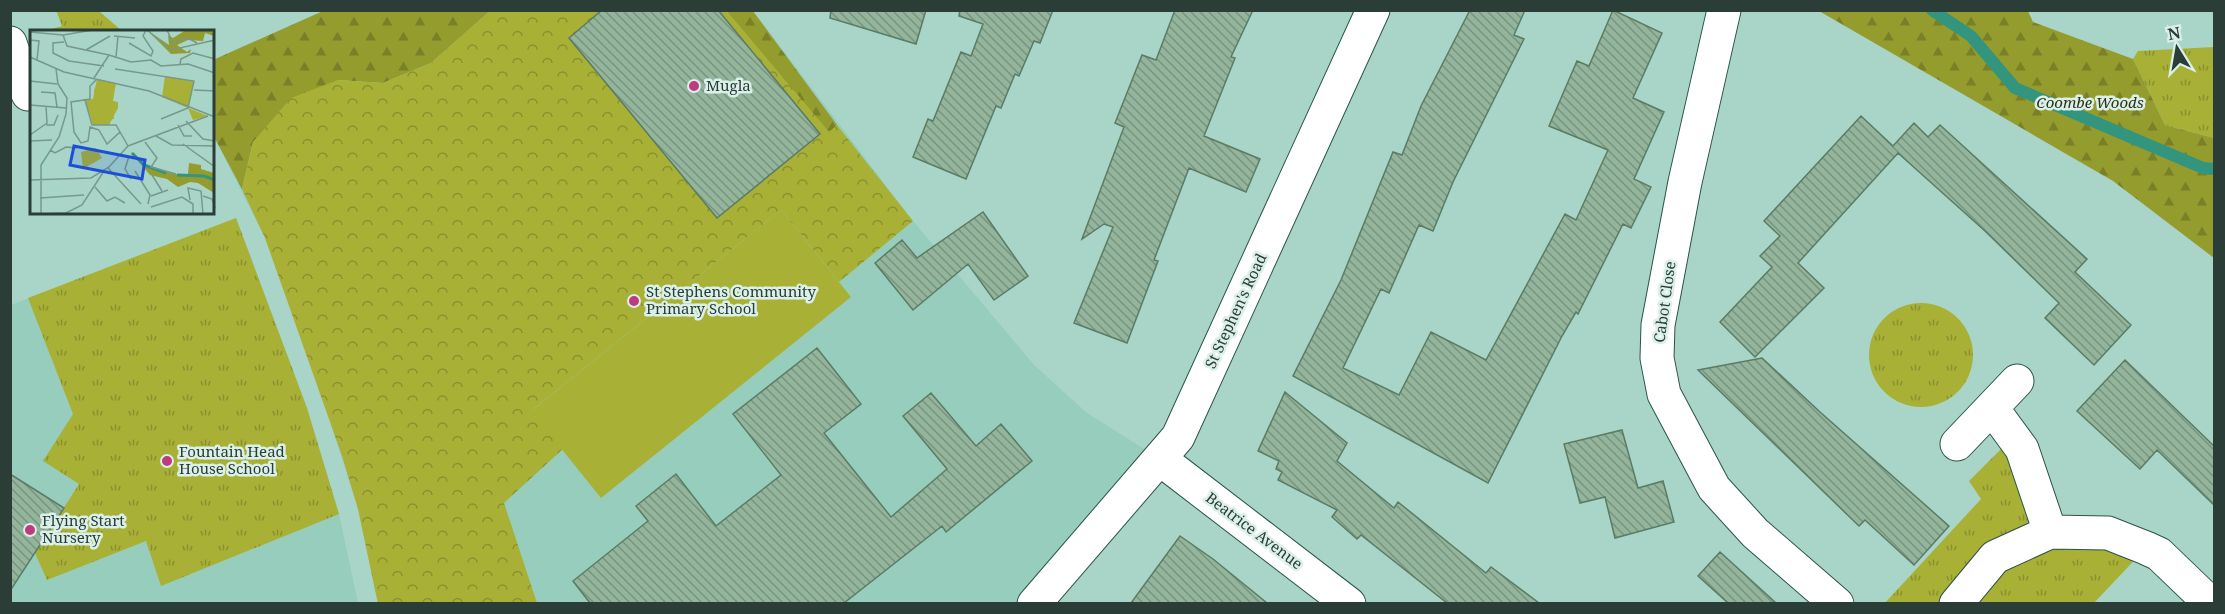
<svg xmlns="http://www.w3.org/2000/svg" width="2225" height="614" viewBox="0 0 2225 614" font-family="'Noto Serif',serif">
<defs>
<pattern id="grass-tufts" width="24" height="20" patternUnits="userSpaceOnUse" patternTransform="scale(1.5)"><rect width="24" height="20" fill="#a8b136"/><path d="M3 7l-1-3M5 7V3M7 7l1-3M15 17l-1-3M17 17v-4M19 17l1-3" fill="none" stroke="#89912e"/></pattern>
<pattern id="forest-firs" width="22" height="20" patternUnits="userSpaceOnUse" patternTransform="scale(1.5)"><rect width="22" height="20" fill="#949c2e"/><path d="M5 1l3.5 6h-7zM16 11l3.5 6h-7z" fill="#798028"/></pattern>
<pattern id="park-crowns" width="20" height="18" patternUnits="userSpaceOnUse" patternTransform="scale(1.5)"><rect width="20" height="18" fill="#a8b136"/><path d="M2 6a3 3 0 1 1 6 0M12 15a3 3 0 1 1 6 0" fill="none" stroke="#89912e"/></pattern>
<pattern id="building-back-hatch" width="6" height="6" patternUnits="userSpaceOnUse" patternTransform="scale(1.5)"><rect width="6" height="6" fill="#93b59c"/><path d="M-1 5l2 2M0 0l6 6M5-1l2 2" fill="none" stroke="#789480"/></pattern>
</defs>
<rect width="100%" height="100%" fill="#a8d5c7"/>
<path fill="#96cdbc" d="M323,11h430l160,210 121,144 53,48 73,46 -126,144h-656l-20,-94 -34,-107 -59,-164 -52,-103v-75z
M236,218l71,190 32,106 19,89 -347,1v-299z"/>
<path fill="url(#grass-tufts)" d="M56,10l43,1 23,20h-77l17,-5z
M2214,47v91l-49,-13 -32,-66 5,-8z
M236,218l71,190 32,106 -178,72 -15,-45 -99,39 -12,-27 44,-69 -36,-23 30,-47 -45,-116z
M1869 355a52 52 0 1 1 104 0a52 52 0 1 1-104 0Z
M2013,437l37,95 96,16 -52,55 -210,1 97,-105 -12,-18z"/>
<path fill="url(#forest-firs)" d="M323,11h167l-59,52 -48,20 -45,-3 -85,62 -11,47 -29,-54v-75z
M726,11h27l84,114 -8,8z
M1819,11h209l5,11 100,37 32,66 49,13v120l-101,-77z"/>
<path fill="url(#park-crowns)" d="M726,10l103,122 8,-7 76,96 -74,61 -58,-72 -249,200 31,39 -59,54 33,100 -159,1 -20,-95 -16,-53 -77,-218 -23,-49 11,-47 38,-44 47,-18 45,3 48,-20 59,-52z"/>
<path fill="#a8b136" d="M781,210l70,87 -250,201 -70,-87z"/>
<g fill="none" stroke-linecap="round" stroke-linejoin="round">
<path stroke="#33957d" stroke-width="12" d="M1932,10l39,26 44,52 188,80 11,1"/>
</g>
<path fill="url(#building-back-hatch)" stroke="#5a7b64" stroke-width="1.5" d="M602,10h116l102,124 -103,84 -148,-180z
M831,10h95l-10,34 -86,-26z
M960,10h93l-13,33 -6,-2 -15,35 -4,-2 -14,34 -5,-2 -30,73 -53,-22 15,-38 5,2 28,-69 10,4 12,-32 -24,-8z
M1175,10h78l-22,47 4,1 -31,78 56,23 -14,33 -57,-24 -35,92 4,1 -31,82 -53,-20 39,-96 -9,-3 -22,15 42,-112 -9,-4 27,-68 14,5z
M1470,10h55l-11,25 10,4 -71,143 -20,49 -14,-6 -30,68 -8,-4 -38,79 56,27 32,-63 55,28 79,-146 11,6 32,-70 -59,-24 28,-65 12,5 24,-56 49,23 -29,65 31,14 -30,67 17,8 -20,41 -8,-4 -45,90 -2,-2 -14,24 -74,147 -195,-107 48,-96 52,-128 9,3 19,-49z
M1861,116l32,30 21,-23 14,14 12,-12 147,134 -12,13 56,53 -37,40 -49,-47 14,-15 -74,-72 -87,-78 -100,110 26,25 -69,69 -35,-35 52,-55 -12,-11 20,-20 -16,-15z
M983,212l45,64 -34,24 -26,-36 -55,46 -38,-47 27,-23 15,18z
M817,348l44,56 -37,29 67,84 56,-48 -44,-53 28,-23 45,53 25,-22 31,37 -86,71 -4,-6 -98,77h-254l-17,-22 75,-60 -12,-15 40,-32 40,52 65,-51 -48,-61z
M1762,358l58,54 129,114 -35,39 -49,-45 -6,6 -161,-156z
M2125,360l89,86v59l-57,-55 -17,19 -63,-58z
M1285,392l62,51 -10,18 57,47 4,-6 88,71 5,-6 48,36h-92l-86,-68 -4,4 -25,-22 5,-7 -59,-30 4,-8 -6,-3 3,-8 -21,-10z
M1622,430l16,58 25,-7 11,41 -59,16 -10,-41 -25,6 -16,-59z
M10,474l54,34 -54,83z
M1180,536l33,23 54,44h-136z
M1720,552l56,51h-48l-30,-27z"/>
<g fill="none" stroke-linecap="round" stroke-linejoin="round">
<defs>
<path id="minor" d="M1724,10l-39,172 -27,143 -1,33 7,36 50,94 41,45 82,71
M10,43l18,51
M1992,408l30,41 28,83
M1957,444l60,-63
M1160,459l189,145
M1034,604l144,-167 195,-427
M1956,604l39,-47 55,-25 58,1 38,15 13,6 52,50"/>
</defs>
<use href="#minor" stroke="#2a5449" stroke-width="35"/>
<use href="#minor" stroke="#fff" stroke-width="33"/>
</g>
<g fill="#bf3a7e" stroke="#daf0e9" stroke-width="2">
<circle cx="694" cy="86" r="6"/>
<circle cx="634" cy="301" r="6"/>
<circle cx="167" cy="461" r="6"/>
<circle cx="30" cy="530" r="6"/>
</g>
<g text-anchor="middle" stroke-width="5" stroke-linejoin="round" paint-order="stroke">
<g font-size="15" fill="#2a3d37" stroke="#daf0e9" text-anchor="start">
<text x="706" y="91">Mugla</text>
<text x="646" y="297">St Stephens Community<tspan x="646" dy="17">Primary School</tspan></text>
<text x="179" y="457">Fountain Head<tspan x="179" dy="17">House School</tspan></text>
<text x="42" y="526">Flying Start<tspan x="42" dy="17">Nursery</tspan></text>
</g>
<g font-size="15" font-style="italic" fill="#2f321a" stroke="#daf0e9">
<text x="2090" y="108">Coombe Woods</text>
</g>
<g font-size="15" fill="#2a3d37" stroke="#daf0e9">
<text transform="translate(1665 302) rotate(-82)" y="5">Cabot Close</text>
<text transform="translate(1236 311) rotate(-65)" y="5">St Stephen's Road</text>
<text transform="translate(1254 531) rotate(37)" y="5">Beatrice Avenue</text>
</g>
</g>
<g transform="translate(30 30)">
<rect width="184" height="184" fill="#a8d5c7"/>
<path d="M117,0l22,15 -1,-10 5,3 13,-8h25l3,6 -9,-3 -2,8 -15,-1 -11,5 10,7 4,-3 -1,4 -19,1zM100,121l16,14 33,10 9,-1 1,-11 12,2v4l13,4v20l-16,-10 -8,-1 -12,5 -11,-8 -17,-4z" fill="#949c2e"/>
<path d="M135,46l29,5 -6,27 20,8 -15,4 -5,-12 -26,-11zM67,49l19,4 -3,18 5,1v6l-9,17h-16l-8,-25 8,-1zM66,118l6,10 -19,11 -2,-17z" fill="#a8b136"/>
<path d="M64 62a9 9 0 1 1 18 0a9 9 0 1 1-18 0ZM72,72l2,14 -1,-13h9l2,16 -22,3 -2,-18z" fill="#a8b136"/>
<path fill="none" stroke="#33957d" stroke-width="3" d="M102,123l12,12 22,8M147,145l27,1 11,4"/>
<path fill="none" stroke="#76988d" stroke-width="1.5" d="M117,0l24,20 44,-10M137,0l6,13 15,-5 9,5M0,2l33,3 30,-5M33,5l4,11 42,9M84,6l21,2M0,10l9,1 -2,19M34,12l-11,1v10l16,8 35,5M99,13l22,13 2,-5 -10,-15 3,-6M56,20l24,-14M79,25l22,7 20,-2 10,6 27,-2 27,9M0,27l34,15 85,19 66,26M86,27l2,-21M150,34l1,-5 12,-6 22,6M85,39l79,12 -6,27 -27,11M64,48l15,-23M67,49l-7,7v13l-19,3 3,30 7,11 7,-2 2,-14 9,3M0,51l27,3M164,60l21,1M11,62l14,1 2,14M55,70l7,25h24l12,21M0,75l36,3M156,91l17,18 12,2M16,95h8l4,-10M148,95l6,11h8M69,100l8,14 13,-12M0,105l17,-12 -1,-17M126,106l16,9 43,1M0,111l22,-1M115,112l12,16 -6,9 25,7M153,114l32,23M20,120l5,3 11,-6 11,1M99,126l-4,13 6,10M78,138l33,36M105,141l15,24 -2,9M122,145l10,16M0,150l61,-2 18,-11 19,-21 80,-30M65,157l12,14 8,-4 10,6M121,166l17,-6M173,166l9,3 3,9M10,168l44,-3M160,170l-2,-12 13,3 2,23M121,177l31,-10 11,7v10M11,184v-49l18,-28 7,-23 1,-16 -9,-14 -2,-15M12,184l24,-1 16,-8 22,-34M59,184h21"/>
<path fill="#1d4ed8" fill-opacity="0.15" stroke="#1d4ed8" stroke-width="3" d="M44,116l71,14 -3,19 -72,-14z"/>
<rect width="184" height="184" fill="none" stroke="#2a3d37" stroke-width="3"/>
</g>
<rect width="2225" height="614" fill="none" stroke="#2a3d37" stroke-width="24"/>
<g transform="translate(2177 48) rotate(349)" stroke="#daf0e9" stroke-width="4.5" paint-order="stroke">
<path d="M0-4.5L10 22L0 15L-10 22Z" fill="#2a3d37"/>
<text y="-9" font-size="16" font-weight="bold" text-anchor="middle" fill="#2a3d37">N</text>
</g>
</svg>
